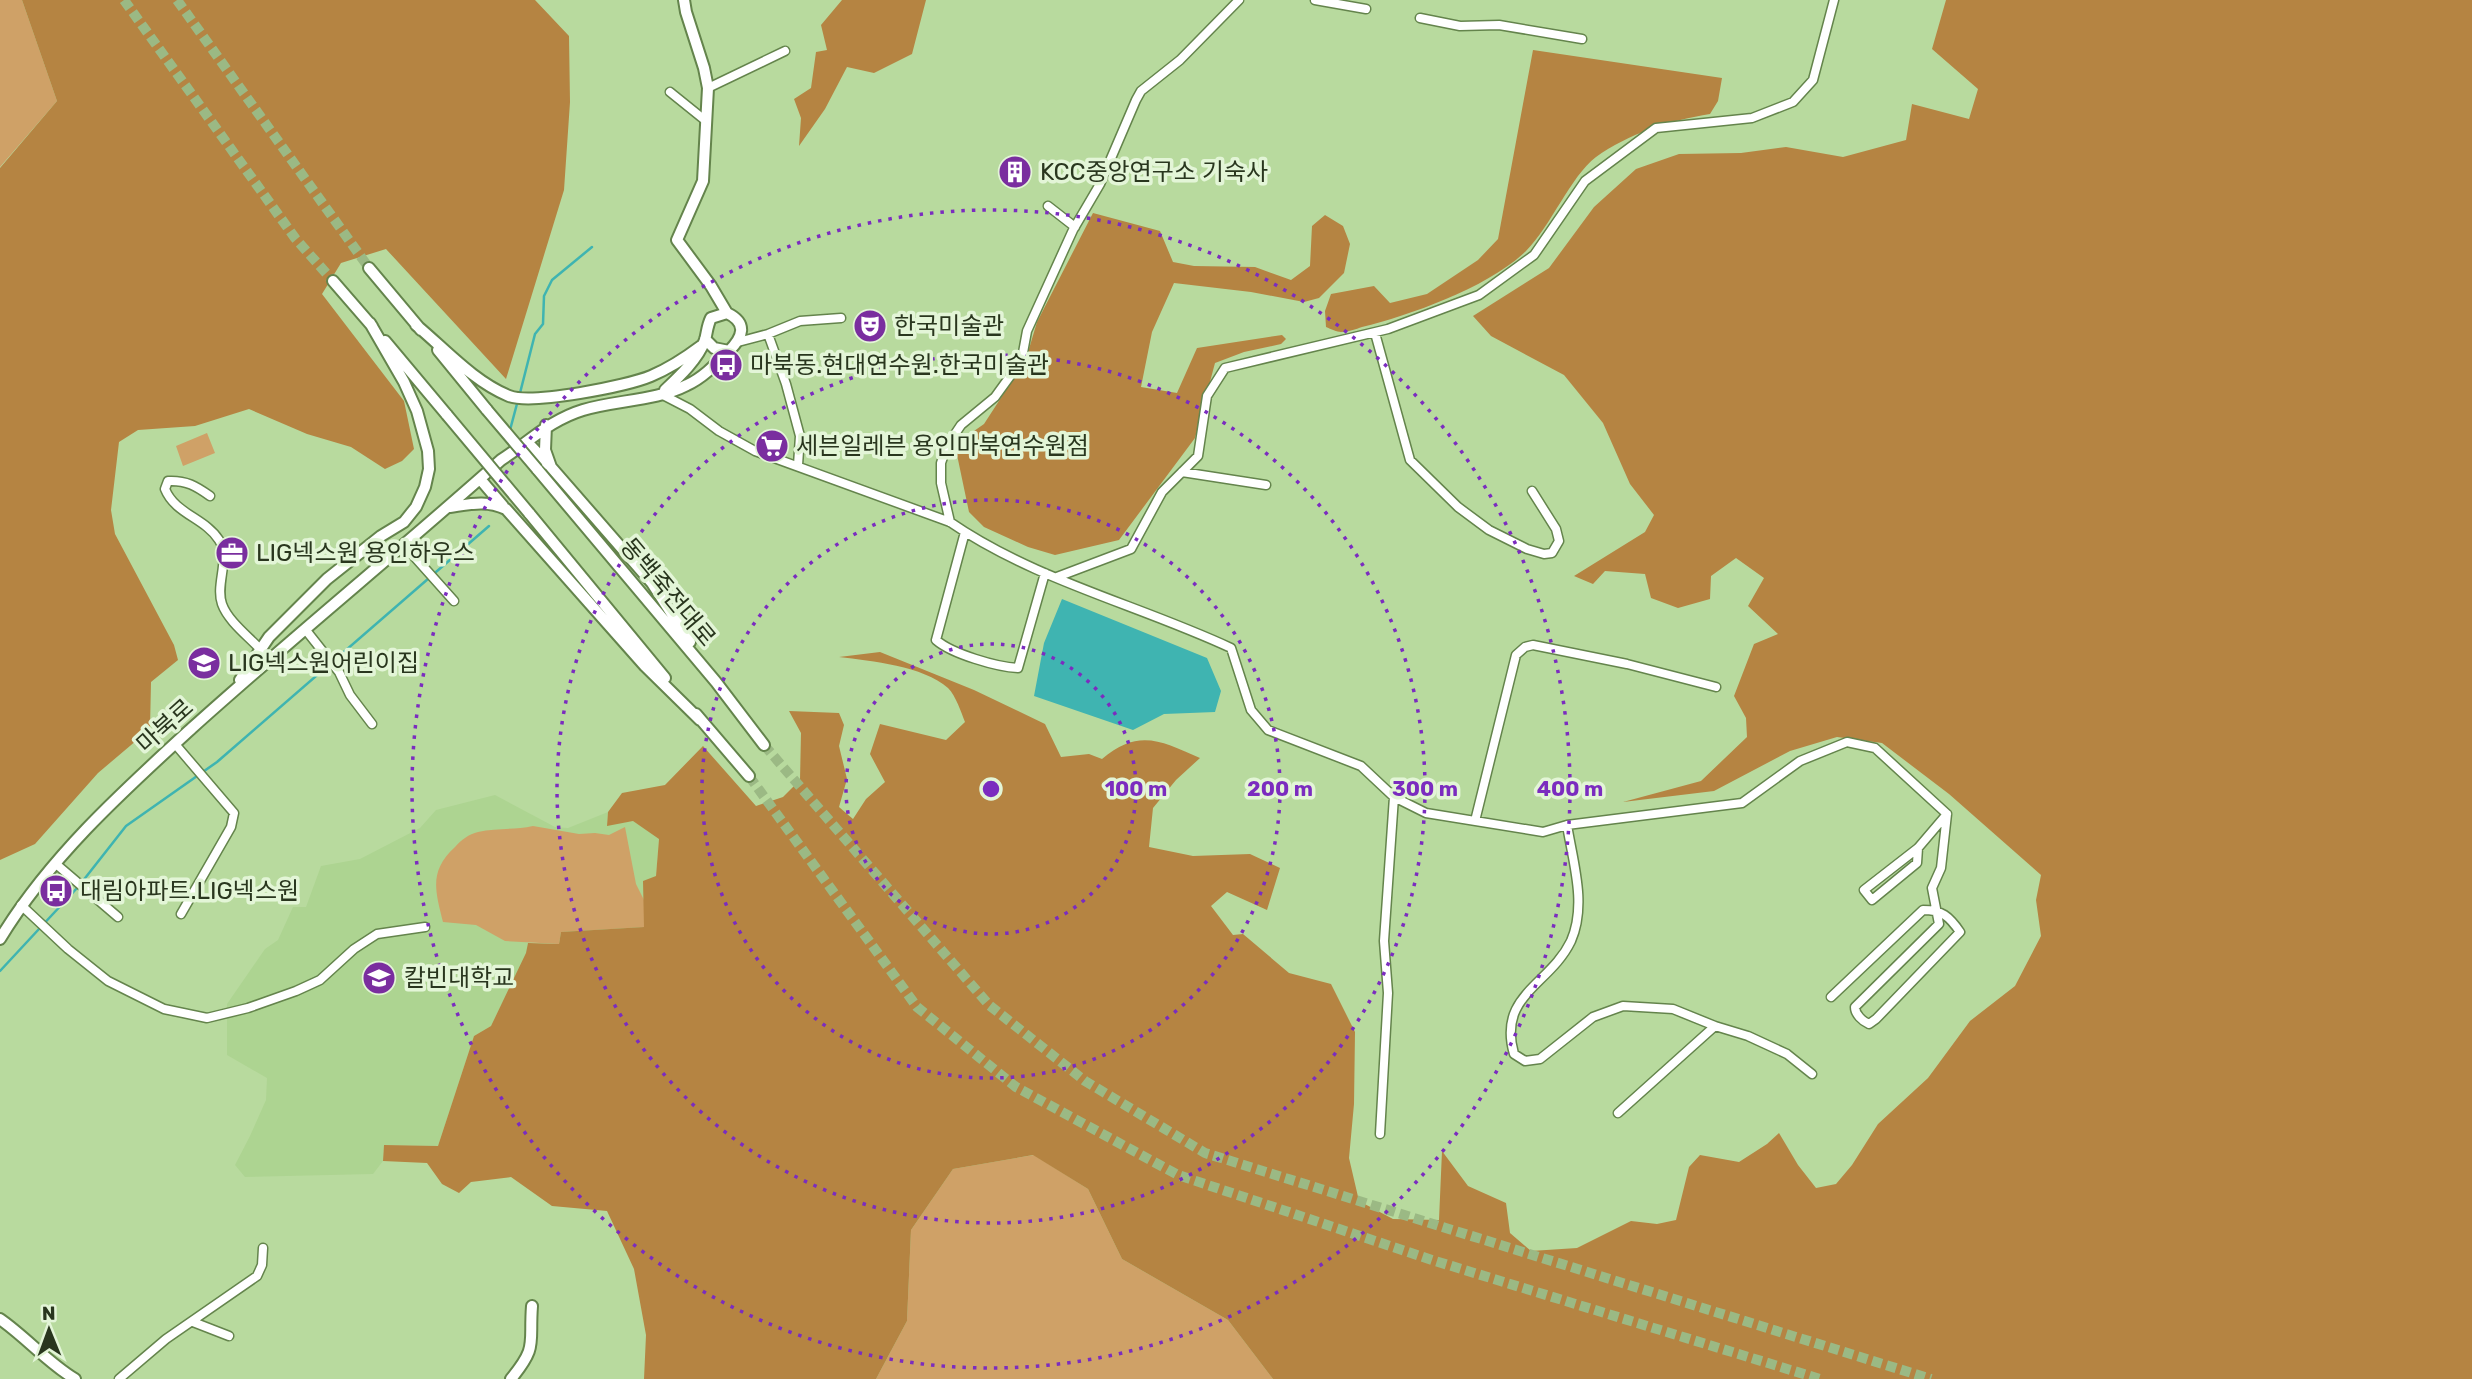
<svg xmlns="http://www.w3.org/2000/svg" width="2472" height="1379" viewBox="0 0 2472 1379" font-family="Rubik,'Noto Sans KR',sans-serif">
<rect width="100%" height="100%" fill="#b8da9e"/>
<path fill="#add491" d="M495,795l60,32 13,1 40,-16 -1,13 26,-4 26,17 -3,38 -12,51 -116,16 -1,10 -36,73 -17,10 -36,110 -54,-1 -1,16 -10,13 -128,3 -10,-12 15,-29 16,-36 1,-22 -40,-23v-51l38,-55 13,-9 15,-33h13l15,-41 39,-7 60,-31 16,-18z"/>
<path fill="#cfa167" d="M0,0h22l35,101 -57,66z
M207,433l8,20 -32,13 -7,-20z
M533,826l46,8 16,-1 14,2 16,-8 11,57 8,16v27l-83,5 -2,12 -54,-3 -29,-16 -33,-3c-8,-32 -14,-51 12,-75 6,-7 14,-13 23,-15 18,-4 37,-2 55,-6z
M1034,1155l54,34 34,70 106,61 45,59h-397l31,-58 4,-91 42,-61z"/>
<path fill="#b58442" d="M22,0h513l34,36 1,66 -6,88 -58,189 -120,-130 -45,14 -19,31 82,107 10,48 -12,12 -17,8 -34,-22 -44,-13 -58,-25 -54,17 -57,4 -19,12 -8,68 4,24 59,111 4,15 -27,22 -1,47 -52,44 -63,71 -35,16v-692l57,-67z
M842,0h84l-14,54 -38,19 -27,-6 -22,42 -26,37 2,-28 -7,-19 17,-11 5,-36 11,-2 -6,-25z
M1946,0h526v1379h-1199l-45,-59 -106,-61 -34,-70 -55,-34 -80,14 -42,61 -4,91 -31,58h-232l2,-44 -12,-66 -27,-58 -55,-5 -41,-29 -40,5 -12,11 -17,-9 -15,-21 -44,-2 1,-16 54,1 36,-110 17,-10 35,-73 2,-10 31,1 2,-12 83,-5 -1,-46 13,-5 3,-37 -26,-18 -26,5 1,-14 14,-19 43,-8 38,-39 53,60 27,-9 17,-17 1,-47 -12,-22 50,2 5,12 -5,21 8,33 -8,28 14,12 13,-20 19,-17 -15,-28 10,-30 66,16 19,-18c-4,-10 -9,-26 -17,-34 -25,-22 -76,-27 -109,-31l41,-5 94,38 71,34 16,33 28,-3 13,5c37,-31 59,-18 98,-1l-24,22 -23,28 -4,39 44,9 57,-2 30,14 -13,42 -40,-18 -16,14 22,29 10,-1 46,39 42,11 24,48 -1,72 -5,54 10,43 34,18 46,1 3,-69 26,35 38,17 4,30 21,18 46,-3 54,-27 26,3 19,-4 13,-53 11,-12 39,7 28,-18 12,-11 19,32 18,23 20,-4 16,-19 26,-41 50,-46 42,-57 45,-35 26,-50 -5,-36 5,-25 -92,-81 -67,-51 -45,-6 -47,14 -76,40 -91,11 78,-21 46,-44 -1,-19 -12,-22 20,-52 24,-10 -30,-28 16,-28 -28,-20 -25,18 -1,23 -32,9 -27,-10 -6,-24 -40,-3 -12,13 -19,-8 71,-44 9,-17 -24,-31 -27,-61 -39,-48 -73,-39 -18,-20 76,-48 45,-61 42,-38 43,-15 62,-1 45,-6 57,10 63,-17 6,-36 57,15 9,-30 -46,-40z
M1533,50l189,28 -4,23 -8,13c-39,6 -82,20 -114,43 -26,20 -45,69 -70,94 -37,36 -115,64 -164,76 -6,2 -14,5 -21,5 -4,0 -10,-3 -15,-5l-1,-16 6,-17 43,-8 16,17 37,-9 51,-34 20,-21z
M1093,213l67,18 13,31 21,4 61,1 36,13 19,-14 2,-40 13,-11 18,11 7,18 -6,29 -25,25 -15,4 -53,-10 -77,-9 -22,49 -11,55 36,6 20,-45 85,-13 4,4 -5,5 -37,8 -29,11 -20,75 -76,102 -64,15 -27,-8 -44,-20 -15,-15 -13,-62 8,-12 20,-14 42,-65 11,-37z"/>
<path fill="#3fb4b1" d="M1062,599l145,59 14,33 -6,21 -51,2 -31,16 -99,-34 10,-53z"/>
<g fill="none" stroke-linecap="round" stroke-linejoin="round">
<path stroke="#3fb4b1" stroke-width="2.5" d="M520,393l15,-59 8,-10 1,-28 8,-16 40,-33
M510,430l8,-30
M82,882l44,-56 91,-64 272,-236
M0,971l78,-84"/>
<path stroke="#9bb984" stroke-width="10" stroke-dasharray="10 5" stroke-linecap="butt" d="M124,0l171,238 38,43
M177,0l192,268
M764,745l225,260 96,76 120,72 726,226
M749,776l168,231 99,80 162,88 254,85 388,119"/>
<defs>
<path id="street" d="M1315,0l51,9
M1420,18l40,8 39,-1 83,14
M708,88l77,-37
M670,92l36,29
M1048,206l27,21
M1375,333l35,127 48,47 31,23 38,19 17,5 8,-1 7,-12 -3,-12 -24,-38
M768,334l18,50 14,52 -2,29
M738,342l30,-8 32,-13 41,-3
M661,394l29,15 29,22 36,20 195,71c84,58 189,83 281,126l20,62 17,20 93,36 33,31 32,16 117,19 24,-7 175,-22 58,-42 47,-19 28,6 72,66
M1182,472l84,13
M210,496c-14,-10 -24,-16 -42,-15l-3,8c10,25 40,29 54,51 12,18 -4,44 3,64 6,17 26,32 38,45
M950,522l-9,-39v-20l6,-17 14,-21 34,-28 21,-29 6,-10 5,-27 46,-101 27,-46 36,-84 5,-9 39,-31 59,-60
M965,532l-29,108c16,14 61,27 82,28l27,-95
M404,545l50,56
M1057,577l74,-28 31,-57 36,-36 9,-60 18,-28 163,-39 91,-34 55,-40 51,-74 71,-53 96,-10 41,-16 20,-22 21,-80
M305,629l34,43 11,23 22,29
M175,744l59,69 -3,14 -50,87
M1475,821l41,-166 9,-8 8,-2 94,19 89,23
M1567,825c6,37 20,80 4,116 -21,44 -74,54 -57,113l11,7 15,-2 53,-42 30,-11 50,3 42,17 33,10 39,18 25,20
M56,864l62,53
M21,905l47,44 40,32 56,28 43,9 41,-10 48,-17 24,-11 34,-31 23,-15 48,-7
M1831,997l92,-87c19,0 26,6 37,22l-84,87 -7,5c-7,-3 -14,-10 -14,-17l84,-83 -7,-36 9,-20 6,-54 -29,34 -54,42 8,10 45,-37 1,-15
M1618,1113l97,-87
M1380,1134l8,-141 -4,-52 10,-144
M193,1322l36,14
M119,1379l47,-40 91,-63 5,-11 1,-17"/>
<path id="secondary" d="M684,0l2,12 18,56 4,20 -5,93 -26,59 34,46 16,27
M369,268l52,62
M333,281l39,45
M416,325c29,24 58,57 93,71 23,9 118,-10 142,-20 19,-8 34,-18 50,-30
M385,341l62,74
M438,350l49,60
M665,390c15,-14 33,-31 40,-50 2,-7 2,-14 6,-22l16,-5c21,10 16,24 2,38l-15,-3 -9,-9
M546,425l-1,25 6,17 101,116 38,59
M528,443l21,22
M537,469l179,213 48,63
M480,479l23,27
M450,507c21,-3 36,-7 56,2l139,157 55,54
M529,513l136,165
M240,680l29,-43 58,-58 54,-43 23,-14 12,-15 9,-20 4,-18 -1,-18 -11,-40 -13,-29 -34,-59
M696,714l53,62
M0,939c49,-81 122,-147 192,-211 101,-91 207,-177 309,-268 28,-18 49,-40 82,-50 33,-10 73,-9 104,-25 16,-7 30,-22 42,-34
M0,1319c26,18 48,44 75,60
M511,1379c27,-33 18,-34 21,-73"/>
</defs>
<use href="#street" stroke="#64844c" stroke-width="11"/>
<use href="#secondary" stroke="#64844c" stroke-width="14"/>
<use href="#street" stroke="#fff" stroke-width="8"/>
<use href="#secondary" stroke="#fff" stroke-width="10"/>
<defs>
<path id="secondary-bridge" d="M487,410l50,59
M447,415l82,98"/>
</defs>
<use href="#secondary-bridge" stroke="#64844c" stroke-width="14" stroke-linecap="butt"/>
<use href="#secondary-bridge" stroke="#fff" stroke-width="10"/>
</g>
<g fill="none" stroke="#7b2cbf" stroke-width="3.5" stroke-dasharray="3.5 7">
<circle cx="991" cy="789" r="145"/>
<circle cx="991" cy="789" r="289"/>
<circle cx="991" cy="789" r="434"/>
<circle cx="991" cy="789" r="579"/>
</g>
<defs>
<symbol id="building-disc" viewBox="-11 -11 22 22"><circle r="9.5" fill="#7a2e9f" stroke="#e3f5d7"/><path d="M-4-6H4V6H1V3H-1V6H-4ZM-2.5-4.3h1.7v1.8h-1.7ZM.8-4.3h1.7v1.8H.8ZM-2.5-1h1.7V.8h-1.7ZM.8-1h1.7V.8H.8Z" fill="#fff"/></symbol>
<symbol id="theatre-disc" viewBox="-11 -11 22 22"><circle r="9.5" fill="#7a2e9f" stroke="#e3f5d7"/><path d="M-5-5.5Q0-4 5-5.5V0Q5 5 0 6Q-5 5-5 0ZM-3.3-2.5H-1v1.5H-3.3ZM1-2.5H3.3v1.5H1ZM-2.8 1Q0 5.5 2.8 1Z" fill="#fff"/></symbol>
<symbol id="bus-disc" viewBox="-11 -11 22 22"><circle r="9.5" fill="#7a2e9f" stroke="#e3f5d7"/><path d="M-5-6H5V4H4V6H2V4H-2V6H-4V4H-5ZM-3.5-4V0h7V-4ZM-3.5 1.2v1.5H-2V1.2ZM2 1.2v1.5H3.5V1.2Z" fill="#fff"/></symbol>
<symbol id="supermarket-disc" viewBox="-11 -11 22 22"><circle r="9.5" fill="#7a2e9f" stroke="#e3f5d7"/><path d="M-6-5.5h2.5l.6 2H6L4.5 2H-2.5L-4.4-4H-6ZM-1.5 3.2a1.3 1.3 0 1 0 .1 0ZM3 3.2a1.3 1.3 0 1 0 .1 0Z" fill="#fff"/></symbol>
<symbol id="office-disc" viewBox="-11 -11 22 22"><circle r="9.5" fill="#7a2e9f" stroke="#e3f5d7"/><path d="M-6-3h4V-5.5h4V-3h4V5H-6ZM-1-4.5V-3h2v-1.5ZM-6 0V1H6V0Z" fill="#fff"/></symbol>
<symbol id="school-disc" viewBox="-11 -11 22 22"><circle r="9.5" fill="#7a2e9f" stroke="#e3f5d7"/><path d="M0-5L7-2L0 1L-7-2ZM-4 1L0 2.5L4 1V4Q0 6-4 4Z" fill="#fff"/></symbol>
<symbol id="university-disc" viewBox="-11 -11 22 22"><circle r="9.5" fill="#7a2e9f" stroke="#e3f5d7"/><path d="M0-5L7-2L0 1L-7-2ZM-4 1L0 2.5L4 1V4Q0 6-4 4Z" fill="#fff"/></symbol>
</defs>
<g fill-rule="evenodd">
<use href="#building-disc" x="996" y="153" width="38" height="38"/>
<use href="#theatre-disc" x="851" y="307" width="38" height="38"/>
<use href="#bus-disc" x="707" y="346" width="38" height="38"/>
<use href="#supermarket-disc" x="753" y="427" width="38" height="38"/>
<use href="#office-disc" x="213" y="534" width="38" height="38"/>
<use href="#school-disc" x="185" y="644" width="38" height="38"/>
<use href="#bus-disc" x="37" y="872" width="38" height="38"/>
<use href="#university-disc" x="360" y="959" width="38" height="38"/>
</g>
<g text-anchor="middle" stroke-width="7" stroke-linejoin="round" paint-order="stroke">
<g font-size="24" fill="#29361e" stroke="#e3f5d7" text-anchor="start">
<text x="1040" y="180">KCC중앙연구소 기숙사</text>
<text x="894" y="334">한국미술관</text>
<text x="750" y="373">마북동.현대연수원.한국미술관</text>
<text x="796" y="454">세븐일레븐 용인마북연수원점</text>
<text x="256" y="561">LIG넥스원 용인하우스</text>
<text x="228" y="671">LIG넥스원어린이집</text>
<text x="80" y="899">대림아파트.LIG넥스원</text>
<text x="404" y="986">칼빈대학교</text>
</g>
<g font-size="24" fill="#29361e" stroke="#e3f5d7">
<text transform="translate(668 592) rotate(50)" y="8">동백죽전대로</text>
<text transform="translate(165 726) rotate(-42)" y="8">마북로</text>
</g>
</g>
<circle cx="991" cy="789" r="10" fill="#7b2cbf" stroke="#e3f5d7" stroke-width="3.5"/>
<g font-size="21" text-anchor="middle" font-weight="bold" fill="#7b2cbf" stroke="#e3f5d7" stroke-width="7" stroke-linejoin="round" paint-order="stroke">
<text x="1136" y="796">100 m</text>
<text x="1280" y="796">200 m</text>
<text x="1425" y="796">300 m</text>
<text x="1570" y="796">400 m</text>
</g>
<g transform="translate(49 1330) rotate(359)" stroke="#e3f5d7" stroke-width="5" paint-order="stroke">
<path d="M0-5L12 26L0 18L-12 26Z" fill="#29361e"/>
<text y="-10" font-size="19" font-weight="bold" text-anchor="middle" fill="#29361e">N</text>
</g>
</svg>
